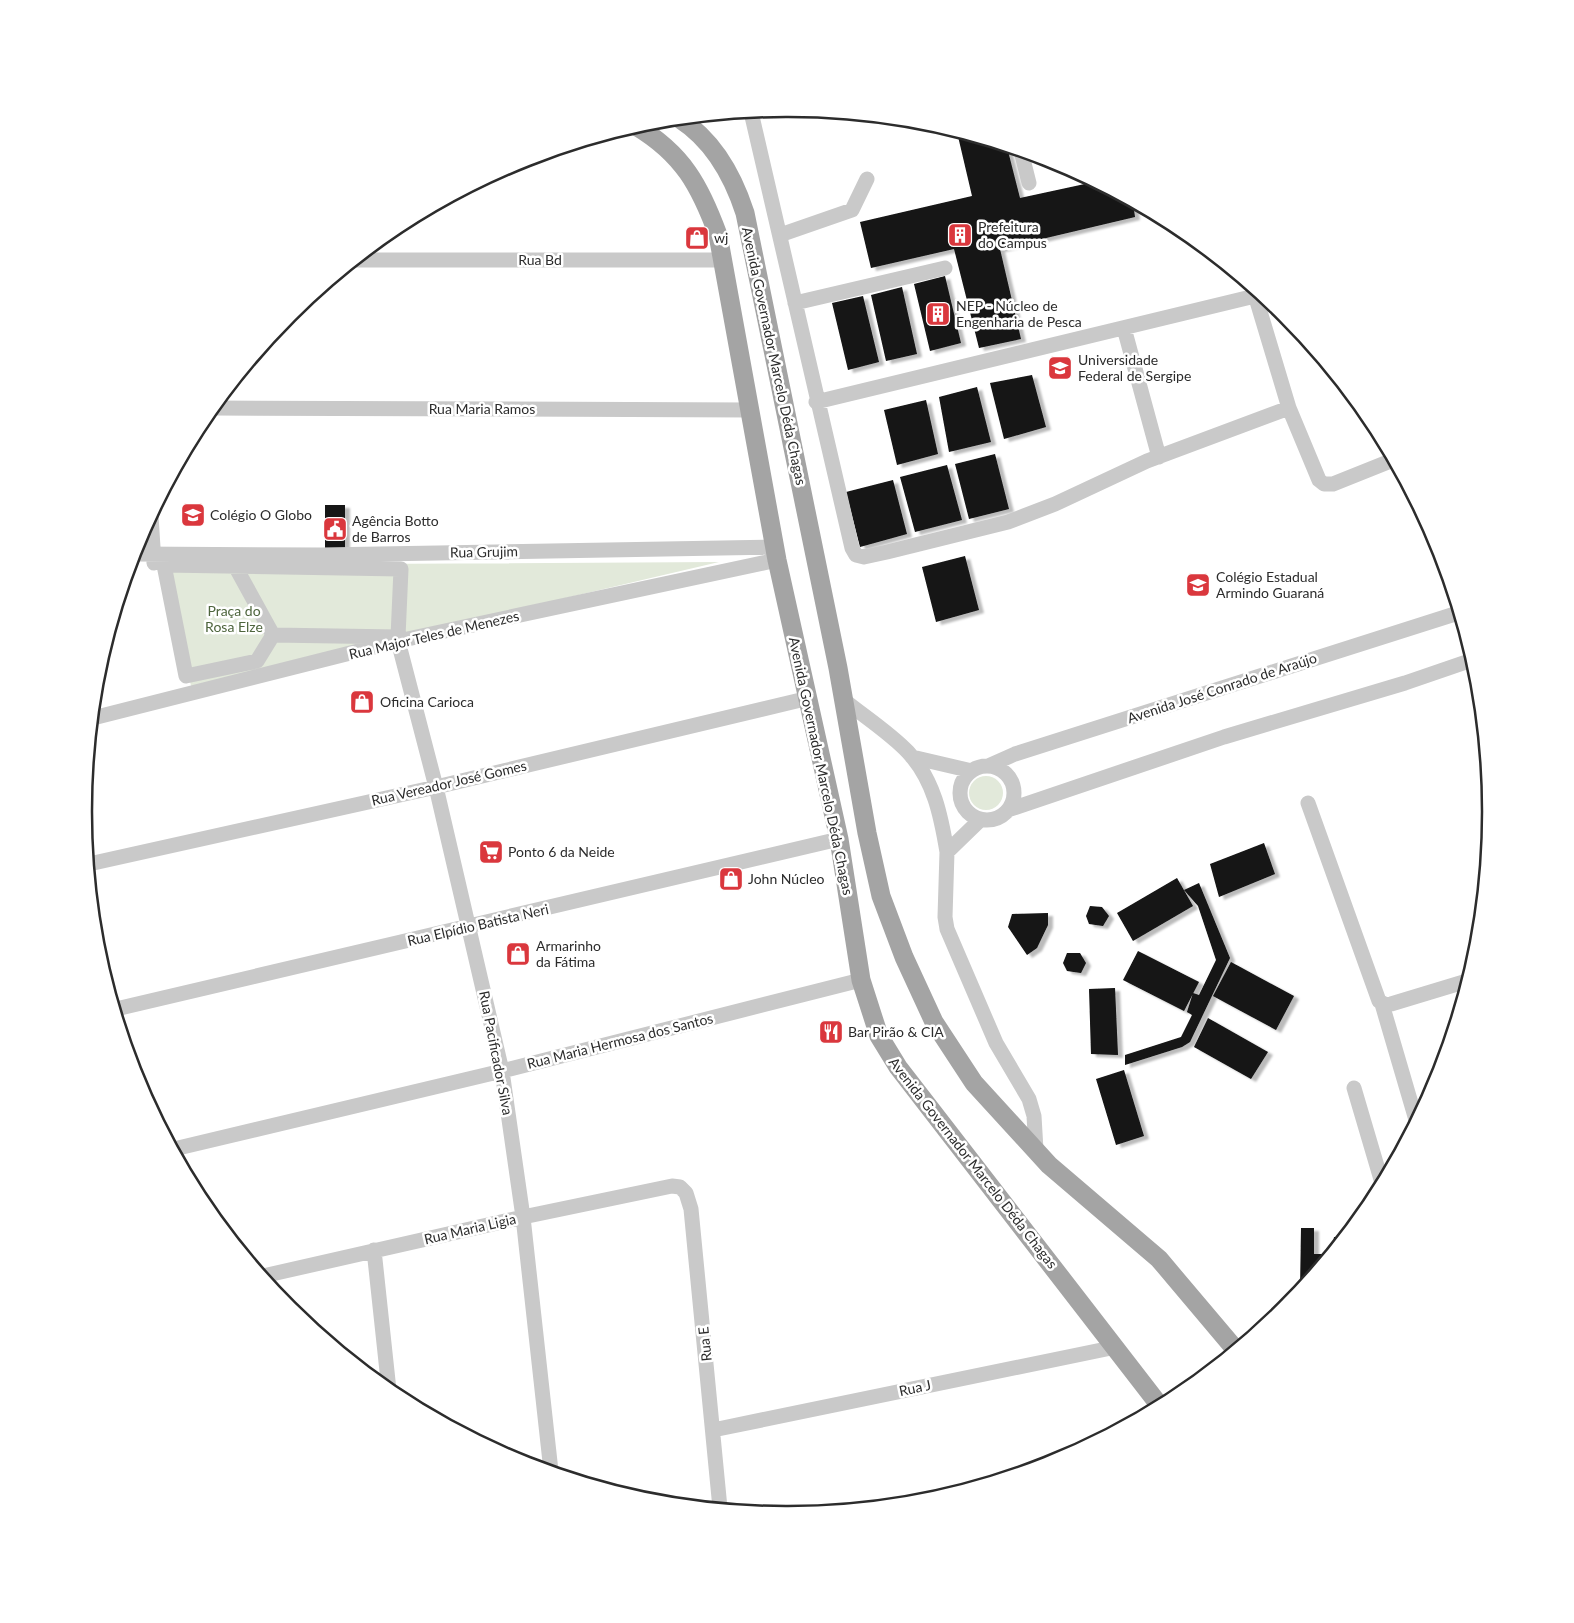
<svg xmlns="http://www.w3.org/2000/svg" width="1574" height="1623" viewBox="0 0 1574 1623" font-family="Lato,sans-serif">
<defs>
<filter id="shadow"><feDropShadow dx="5" dy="3" stdDeviation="1" flood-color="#0004"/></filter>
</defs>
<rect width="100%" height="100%" fill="#fff"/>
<path fill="#e2e9da" d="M719,562l-528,124 -27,-121z
M969 793a17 17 0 1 1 34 0a17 17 0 1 1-34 0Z"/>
<path fill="#131313" filter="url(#shadow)" d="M957,132l50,15 13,51 74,-16 39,21 2,14 -135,32 21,90 -42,9 -25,-99 -83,19 -11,-46 112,-26z
M945,276l16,67 -31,8 -16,-67z
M902,287l15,67 -31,7 -15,-66z
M863,296l16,66 -31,8 -16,-67z
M1032,375l14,52 -42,12 -14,-56z
M977,387l14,55 -42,10 -10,-55z
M926,400l12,54 -41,11 -13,-55z
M995,454l14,55 -40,10 -14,-55z
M947,465l15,55 -47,12 -15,-55z
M893,480l14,54 -47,13 -14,-55z
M325,505h20v47h-20z
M965,556l14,54 -43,12 -14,-55z
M1264,843l11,31 -56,23 -9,-33z
M1177,878l16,28 -60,35 -16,-28z
M1199,883l31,75 -40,84 -8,5 -57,18v-10l56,-18 11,-22 -5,-3 6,-19 6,2 17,-35 -18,-54 -14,-16z
M1090,906l12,1 7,9 -6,10 -14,-2 -3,-8z
M1048,913v12l-11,23 -10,7 -19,-28 4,-13z
M1138,951l61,31 -15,29 -61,-31z
M1067,953h13l6,10 -5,10 -14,-2 -4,-8z
M1231,962l63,34 -18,34 -63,-34z
M1115,988l3,67 -27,-1 -2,-65z
M1208,1018l60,34 -17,27 -57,-32z
M1124,1070l20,66 -28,9 -20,-66z
M1301,1228h13v26h15l-29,36z
M1334,1237h9l-11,14z"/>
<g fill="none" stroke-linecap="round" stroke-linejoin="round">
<path stroke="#c9c9c9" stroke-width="15" d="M751,112l101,436 4,7 8,2 23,-5 121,-30 47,-18 92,-43 142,-53
M1021,151l8,32
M780,235l72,-25 15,-31
M356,260h368
M1253,288l36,120 30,72 5,4h9l60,-24
M795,303l150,-35
M1124,328l35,129
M816,402l439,-106
M213,408l538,2
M151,516l3,47
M134,554l187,1 454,-8
M164,565l237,4 -3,68 -125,-2 -16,26 -71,15z
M235,566l38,69
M398,641l38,146 66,284 21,146 28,254
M844,700c21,17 46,33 64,52 26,28 33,64 39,100
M93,718l305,-77 379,-81
M912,757l60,14
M988,766l27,-12 443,-141
M960 793a27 27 0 1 1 54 0a27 27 0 1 1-54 0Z
M1308,803l71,198 7,4 5,-1 76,-23
M1008,810l216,-73 181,-54 67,-23
M980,820l-33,32 -2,65 2,12 49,114 33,56 5,17 2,34
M89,864l347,-77 373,-89
M1382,1004l34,116
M116,1009l723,-170
M1354,1088l28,95
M174,1149l328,-78 359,-91
M374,1250l15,140
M263,1276l260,-59 149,-31 8,1 6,6 5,16 29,299
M713,1430l403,-83"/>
<path stroke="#a4a4a4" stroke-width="19" d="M680,119c34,22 53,57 65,94l93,455 29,165 14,63 23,61 30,65 40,61 75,82 110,94 76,90
M636,126c47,28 64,60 82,109l59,325 62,279 22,141 18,56 19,31 262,339"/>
</g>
<defs>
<symbol id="building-square" viewBox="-11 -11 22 22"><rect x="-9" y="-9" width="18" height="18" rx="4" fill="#da373d" stroke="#fff"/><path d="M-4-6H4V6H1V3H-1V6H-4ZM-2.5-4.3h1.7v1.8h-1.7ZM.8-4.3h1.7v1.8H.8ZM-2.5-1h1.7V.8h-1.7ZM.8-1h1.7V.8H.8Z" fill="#fff"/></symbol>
<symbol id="shop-square" viewBox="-11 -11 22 22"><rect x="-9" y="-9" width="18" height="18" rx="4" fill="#da373d" stroke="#fff"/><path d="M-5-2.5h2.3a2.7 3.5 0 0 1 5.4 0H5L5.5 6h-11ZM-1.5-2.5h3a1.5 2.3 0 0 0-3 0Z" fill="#fff"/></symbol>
<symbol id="university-square" viewBox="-11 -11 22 22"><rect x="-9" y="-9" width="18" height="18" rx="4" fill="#da373d" stroke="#fff"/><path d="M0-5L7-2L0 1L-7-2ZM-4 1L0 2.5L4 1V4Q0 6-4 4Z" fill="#fff"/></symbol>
<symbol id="school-square" viewBox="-11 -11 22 22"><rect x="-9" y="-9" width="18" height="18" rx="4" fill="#da373d" stroke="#fff"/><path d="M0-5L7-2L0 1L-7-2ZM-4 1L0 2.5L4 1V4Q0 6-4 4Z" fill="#fff"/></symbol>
<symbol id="civic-square" viewBox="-11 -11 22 22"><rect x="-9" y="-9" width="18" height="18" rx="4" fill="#da373d" stroke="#fff"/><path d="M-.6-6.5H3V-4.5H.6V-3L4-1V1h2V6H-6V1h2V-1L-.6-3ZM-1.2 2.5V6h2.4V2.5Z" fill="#fff"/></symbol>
<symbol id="supermarket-square" viewBox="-11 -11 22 22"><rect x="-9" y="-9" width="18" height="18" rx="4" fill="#da373d" stroke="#fff"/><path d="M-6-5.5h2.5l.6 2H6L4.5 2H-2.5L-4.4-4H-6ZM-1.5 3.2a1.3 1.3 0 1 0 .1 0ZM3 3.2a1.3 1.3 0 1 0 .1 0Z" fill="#fff"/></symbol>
<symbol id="restaurant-square" viewBox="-11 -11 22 22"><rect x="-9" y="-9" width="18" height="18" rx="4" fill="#da373d" stroke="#fff"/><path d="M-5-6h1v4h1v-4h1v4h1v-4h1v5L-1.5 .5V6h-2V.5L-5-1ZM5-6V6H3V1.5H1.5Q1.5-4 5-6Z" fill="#fff"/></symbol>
</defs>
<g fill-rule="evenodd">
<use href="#building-square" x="946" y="221" width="28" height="28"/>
<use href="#shop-square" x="683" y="224" width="28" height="28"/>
<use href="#building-square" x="924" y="300" width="28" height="28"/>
<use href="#university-square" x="1046" y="354" width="28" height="28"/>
<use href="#school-square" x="179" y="501" width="28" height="28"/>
<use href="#civic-square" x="321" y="515" width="28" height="28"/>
<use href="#school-square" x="1184" y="571" width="28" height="28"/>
<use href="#shop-square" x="348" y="688" width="28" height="28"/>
<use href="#supermarket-square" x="477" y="838" width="28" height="28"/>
<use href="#shop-square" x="717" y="865" width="28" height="28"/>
<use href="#shop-square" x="504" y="940" width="28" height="28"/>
<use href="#restaurant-square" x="817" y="1018" width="28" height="28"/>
</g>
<g text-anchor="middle" stroke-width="5" stroke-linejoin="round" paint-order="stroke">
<g font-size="14" fill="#2c2c2c" stroke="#fff" text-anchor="start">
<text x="978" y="232">Prefeitura<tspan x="978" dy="16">do Campus</tspan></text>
<text x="714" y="243">wj</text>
<text x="956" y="311">NEP - Núcleo de<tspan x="956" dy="16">Engenharia de Pesca</tspan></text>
<text x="1078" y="365">Universidade<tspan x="1078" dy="16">Federal de Sergipe</tspan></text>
<text x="210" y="520">Colégio O Globo</text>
<text x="352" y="526">Agência Botto<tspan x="352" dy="16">de Barros</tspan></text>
<text x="1216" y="582">Colégio Estadual<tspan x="1216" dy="16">Armindo Guaraná</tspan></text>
<text x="380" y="707">Oficina Carioca</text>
<text x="508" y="857">Ponto 6 da Neide</text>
<text x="748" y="884">John Núcleo</text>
<text x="536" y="951">Armarinho<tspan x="536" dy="16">da Fátima</tspan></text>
<text x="848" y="1037">Bar Pirão &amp; CIA</text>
</g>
<g font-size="14" fill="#2c2c2c" stroke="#fff">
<text x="540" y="265">Rua Bd</text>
<text transform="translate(774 356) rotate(78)" y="5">Avenida Governador Marcelo Déda Chagas</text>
<text x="482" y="414">Rua Maria Ramos</text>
<text transform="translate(484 552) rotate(-1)" y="5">Rua Grujim</text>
<text transform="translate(434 635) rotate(-13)" y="5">Rua Major Teles de Menezes</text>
<text transform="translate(1222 688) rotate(-18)" y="5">Avenida José Conrado de Araújo</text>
<text transform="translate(821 766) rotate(78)" y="5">Avenida Governador Marcelo Déda Chagas</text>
<text transform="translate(449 783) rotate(-13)" y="5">Rua Vereador José Gomes</text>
<text transform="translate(478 925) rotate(-13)" y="5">Rua Elpídio Batista Neri</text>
<text transform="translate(620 1041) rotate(-14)" y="5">Rua Maria Hermosa dos Santos</text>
<text transform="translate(496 1053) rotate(79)" y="5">Rua Pacificador Silva</text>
<text transform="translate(973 1163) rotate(52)" y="5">Avenida Governador Marcelo Déda Chagas</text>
<text transform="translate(470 1229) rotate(-13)" y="5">Rua Maria Ligia</text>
<text transform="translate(705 1344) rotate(-96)" y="5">Rua E</text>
<text transform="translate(915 1388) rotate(-12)" y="5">Rua J</text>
</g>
<g font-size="14" fill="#4e653d" stroke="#fff">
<text x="234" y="616">Praça do<tspan x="234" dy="16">Rosa Elze</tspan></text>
</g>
</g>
<path d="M0 0H1574V1623H0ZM786 117H788A694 694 0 0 1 1482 811V812A694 694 0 0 1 788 1506H786A694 694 0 0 1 92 812V811A694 694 0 0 1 786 117Z" fill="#fff" fill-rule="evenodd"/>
<path fill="none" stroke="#2c2c2c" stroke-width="2.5" d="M786 117H788A694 694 0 0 1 1482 811V812A694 694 0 0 1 788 1506H786A694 694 0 0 1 92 812V811A694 694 0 0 1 786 117Z"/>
</svg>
